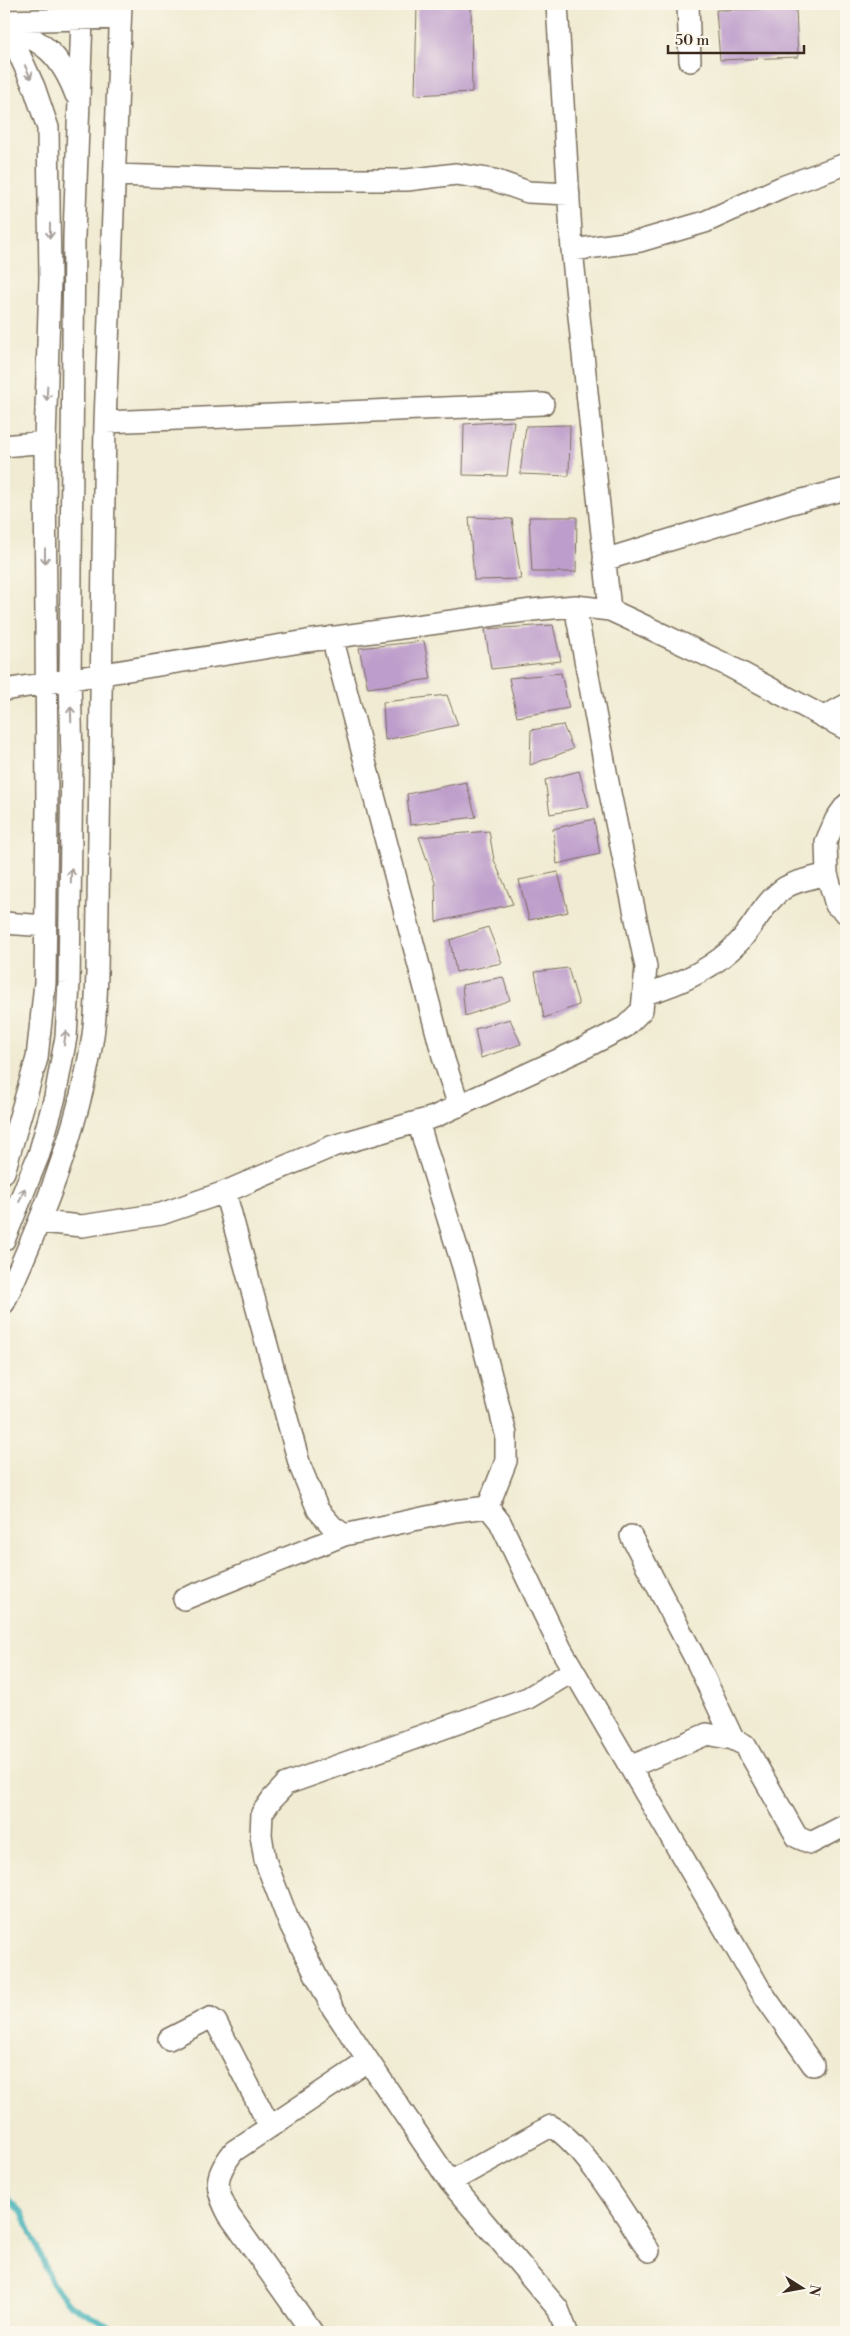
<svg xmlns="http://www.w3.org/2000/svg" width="850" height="2336" viewBox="0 0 850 2336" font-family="'Libre Bodoni',serif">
<rect width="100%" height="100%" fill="#fbf7ec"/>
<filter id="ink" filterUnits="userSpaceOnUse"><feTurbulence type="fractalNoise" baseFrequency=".02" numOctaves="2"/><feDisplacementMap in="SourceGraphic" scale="10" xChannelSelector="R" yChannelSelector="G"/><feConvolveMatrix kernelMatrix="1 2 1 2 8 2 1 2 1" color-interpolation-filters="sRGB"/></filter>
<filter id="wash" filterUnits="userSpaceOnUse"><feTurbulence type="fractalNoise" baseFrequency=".0096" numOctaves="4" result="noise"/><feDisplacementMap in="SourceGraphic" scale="20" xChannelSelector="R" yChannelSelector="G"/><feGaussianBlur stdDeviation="1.12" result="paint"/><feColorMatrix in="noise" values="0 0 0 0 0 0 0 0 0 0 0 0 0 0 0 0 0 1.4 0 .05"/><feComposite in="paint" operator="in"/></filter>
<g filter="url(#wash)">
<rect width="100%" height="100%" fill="#f0ebd2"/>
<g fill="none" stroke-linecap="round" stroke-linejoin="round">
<path stroke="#40b0b8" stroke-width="5.5" d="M4,2194l18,18 30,71 18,22 49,27"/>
</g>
<g id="blocks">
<path fill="#bd9dcb" d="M417,4h54l1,88 -57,3z
M796,8l2,49 -78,3 -4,-50z
M514,421l-7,55 -44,-1 1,-51z
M570,425l-1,51 -49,-2 6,-48z
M469,517l43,2 9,60 -47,1z
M529,517h48l-1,55h-44z
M553,625l8,36 -70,8 -6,-40z
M424,641l7,38 -63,9 -9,-40z
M561,673l8,35 -52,9 -8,-39z
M447,695l11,30 -73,15 -2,-38z
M563,725l10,24 -43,16 1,-35z
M579,771l10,36 -39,7 -5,-34z
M466,782l10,35 -66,8 -3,-31z
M594,819l6,35 -43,10 -4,-35z
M489,831l5,29 19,44 -77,18 -1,-39 -16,-46z
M558,872l10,40 -39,8 -10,-40z
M488,927l14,36 -46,9 -6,-32z
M568,968l11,37 -35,13 -9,-46z
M503,977l7,23 -45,16 -3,-31z
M510,1019l11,25 -40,14 -6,-29z"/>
</g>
</g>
<g filter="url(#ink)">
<use href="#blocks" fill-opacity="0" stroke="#7a6e5d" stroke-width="1"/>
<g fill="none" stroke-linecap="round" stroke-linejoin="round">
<defs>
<path id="minor" d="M557,4l15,246 38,360
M688,4l2,57
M4,21l116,-3
M4,24c40,19 56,29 72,71
M4,30l12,17 18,40 14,41 2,150 -5,164 2,365 -2,176 -8,75 -33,114
M114,175l158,5h135l49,-6 38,6 34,12 41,2
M572,250l68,-9 65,-19 77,-35 64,-23
M105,422l438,-18
M4,446l41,-4
M604,560l187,-57 55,-14
M332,637l112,423 15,46
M4,690l303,-49 225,-31 43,-4 35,4 26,12 89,42 121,65
M824,717l22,-12
M846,805l-10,14 -10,23 1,32 9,31 10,8
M4,923l42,3
M645,994c36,-10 68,-25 94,-52 16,-17 26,-42 47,-55 12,-7 28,-9 41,-13
M418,1122l46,148 42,164v27l-18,46
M225,1192l75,274 18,44 14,16 12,9
M40,1222l42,4 79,-12 64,-22 108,-46 101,-29 150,-69 41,-21 17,-17 4,-43 -36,-174 -35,-187
M4,1240l35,-86 16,-57 11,-60 3,-54 3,-223 -2,-80 4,-444 8,-217
M4,1303c38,-84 73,-169 88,-261 4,-22 4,-46 5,-68l8,-552 16,-418
M488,1507l12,15 61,127 200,342 52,74
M631,1536l67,128 35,75
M184,1599l160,-64 111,-24 33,-4
M630,1767l77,-33 26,5 12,6 52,92 14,6 35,-18
M169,2039l41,-21 6,4 54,105
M450,2182l101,-56c33,17 76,93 98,125
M312,2332l-83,-117c-15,-28 -15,-39 5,-64l134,-90
M567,2332l-9,-23 -108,-127 -118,-175 -43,-85 -24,-62 -4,-25 1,-22 10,-14 14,-15 242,-86 45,-27"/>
</defs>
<use href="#minor" stroke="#7a6e5d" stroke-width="24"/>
<use href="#minor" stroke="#fff" stroke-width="21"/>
</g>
<defs><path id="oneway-shaft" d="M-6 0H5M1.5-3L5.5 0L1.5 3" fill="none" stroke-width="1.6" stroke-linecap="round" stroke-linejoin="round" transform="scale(1.25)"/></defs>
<g stroke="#a79f9a">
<use href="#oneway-shaft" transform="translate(28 72) rotate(65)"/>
<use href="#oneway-shaft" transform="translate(50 231) rotate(90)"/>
<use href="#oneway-shaft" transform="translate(47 393) rotate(92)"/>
<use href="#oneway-shaft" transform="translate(45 556) rotate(90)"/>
<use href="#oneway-shaft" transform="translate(71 714) rotate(-92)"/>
<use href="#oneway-shaft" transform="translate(71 876) rotate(-89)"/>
<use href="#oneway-shaft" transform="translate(65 1038) rotate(-82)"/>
<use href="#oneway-shaft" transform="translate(22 1195) rotate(-68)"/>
</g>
</g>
<rect width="850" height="2336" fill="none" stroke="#fbf7ec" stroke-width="20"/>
<g transform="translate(802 2288) rotate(101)" stroke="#fbf7ec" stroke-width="4" paint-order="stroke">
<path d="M0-4L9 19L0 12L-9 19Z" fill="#3b2a1e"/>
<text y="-8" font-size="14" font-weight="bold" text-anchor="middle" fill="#3b2a1e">N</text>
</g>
<path d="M668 45v8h136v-8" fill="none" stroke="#3b2a1e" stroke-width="2.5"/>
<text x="675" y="45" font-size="15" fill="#3b2a1e" stroke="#fbf7ec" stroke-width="4" paint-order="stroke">50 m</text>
</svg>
